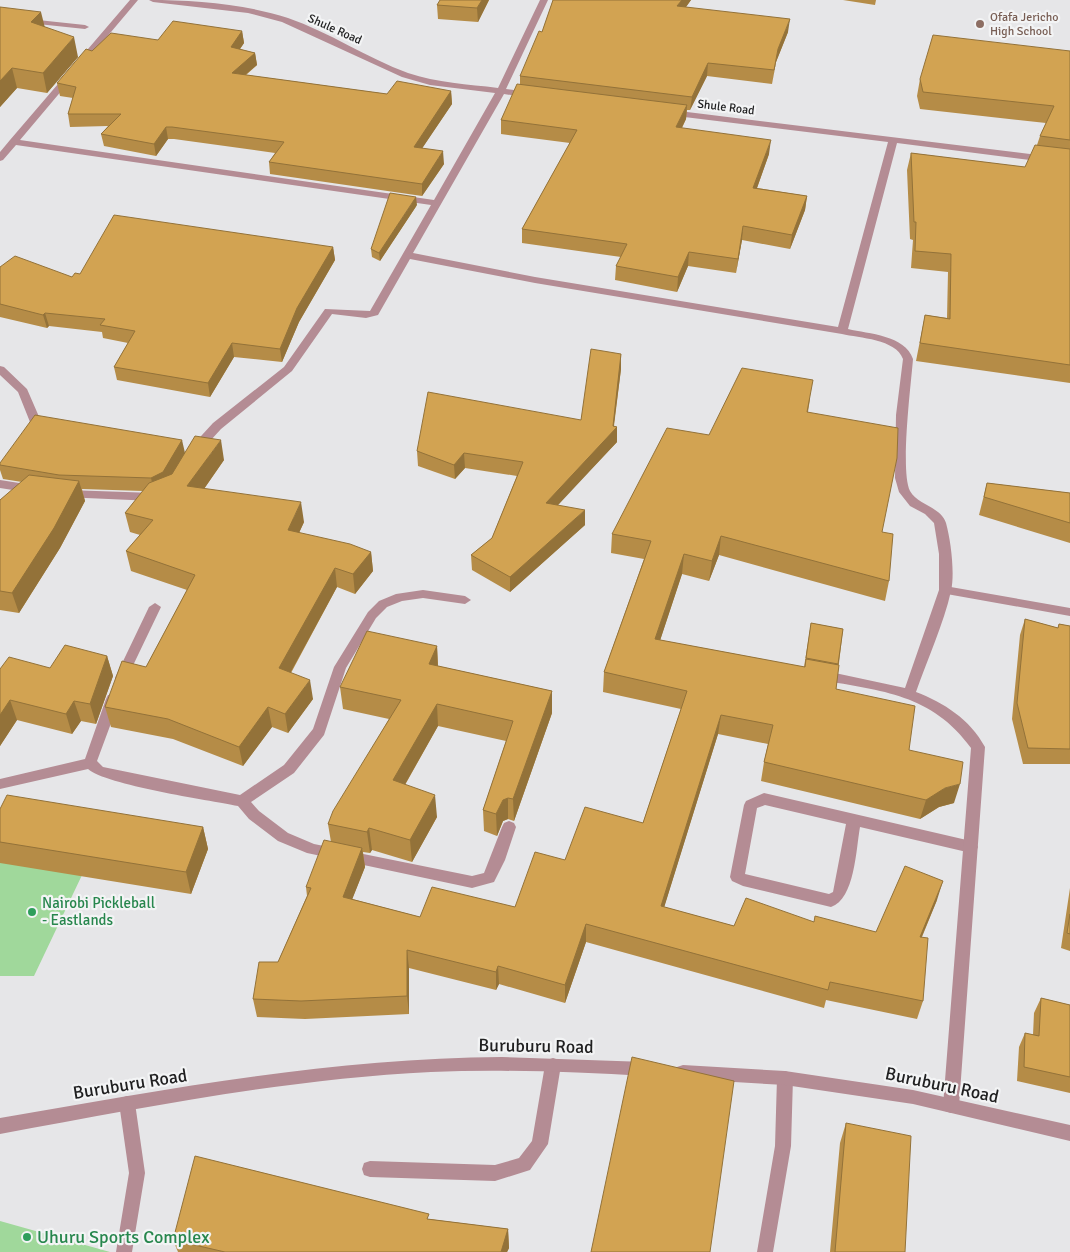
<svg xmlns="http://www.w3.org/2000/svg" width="1070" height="1252" viewBox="0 0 1070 1252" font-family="Signika,sans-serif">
<rect width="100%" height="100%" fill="#e6e6e8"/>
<path fill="#a0d89b" d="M102,833l-68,143h-34v-128z
M0,1221l110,31h-110z"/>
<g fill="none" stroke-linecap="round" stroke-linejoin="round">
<path fill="#b48c94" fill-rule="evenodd" d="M0,16l85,9 4,2 -4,2 -85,-9z
M0,366l4,1 23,22 13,30 -2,3h-8l-12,-30 -18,-17z
M945,586l125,22v8l-129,-23 -2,-3 2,-3z
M764,793l207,48 5,2 2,4 -2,4 -5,2 -111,-26c-4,22 -5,72 -29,80l-88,-21 -11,-5 -2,-4 14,-72 2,-4zM765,805l81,19 -13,68 -4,2 -84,-20 12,-66z
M553,1058l6,2 2,5 -13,79 -18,26 -35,11 -125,-4 -6,-2 -2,-6 2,-6 6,-2 125,4 24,-7 13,-17 13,-76 2,-5z"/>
<path fill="#b48c94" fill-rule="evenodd" d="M130,0h8l-118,140 414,60 61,-107 -65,-8 -28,-8 -120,-55 -34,-9 -95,-11 -4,-2c44,0 97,4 139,18 41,14 79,40 120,55 29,10 60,11 90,15l42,-88h8l-42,89 24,3 4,3 -4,3 -26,-4 -91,159 122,24 303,50 50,-185 -220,-27v-4l3,-1 399,49v6l-173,-22 -49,186c21,5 57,6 65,30 -2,26 -13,112 -3,132 8,14 31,16 36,32 5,18 9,51 5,68 -7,32 -24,69 -35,101 28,11 54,27 69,55l-26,359 -2,5 -6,2 -6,-2 -2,-5 28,-358c-39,-54 -89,-57 -150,-68l-5,-2 -1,-3 1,-3 5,-2 84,18 34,-98v-36l-5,-31 -9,-9 -15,-8 -11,-14 -4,-14 1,-63 7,-56c-7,-20 -44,-21 -61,-25l-307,-51 -125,-24 -32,56 -12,3 -34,-4 -40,57 -71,58 -22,24h-8l-2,-3 2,-3 22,-24 71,-56 41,-58 45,2 61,-106 -415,-60 -13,15 -3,1v-9l10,-12z
M0,480l32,5 6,4 -6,4 -32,-5z
M67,490l87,3 6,4 -6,4 -91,-4 -2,-3 2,-3z
M423,590l42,6 6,4 -6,4 -42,-6 -21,3 -15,6 -11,11 -30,50 -22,67 -30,38 -43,29 8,9 29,22 26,11 158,32 12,-3 18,-46 2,-4 5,-2 5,2 2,4 -11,33 -11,22 -22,6 -165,-35 -29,-12 -29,-22 -11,-13c-30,-6 -132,-21 -150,-37l-88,20v-10l85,-20 21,-60 2,-4h10l2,4 -23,62 6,6 137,28 44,-30 29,-36 21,-62 34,-55 11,-11 17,-7z
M155,603l6,4 -34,71 -1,3h-10l-1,-3 34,-71z
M785,1071l6,2 2,5 -2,68 -18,106h-16l18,-106 2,-68 2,-5z
M127,1096l6,2 2,5 10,70 -13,79h-16l13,-79 -10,-70 2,-5z"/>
<path fill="#b48c94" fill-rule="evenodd" d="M502,1057l144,5 6,2 2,5 -2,5 -6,2c-72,-4 -144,-7 -215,-4 -145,7 -289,36 -431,62v-16c166,-29 333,-60 502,-61z
M683,1065l102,6 128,19 157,35v16l-157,-37 -128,-19 -102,-6 -6,-2 -2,-5 2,-5z"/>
</g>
<path fill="#b58c47" d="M489,0l-11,22 -40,-3 -1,-14z
M553,0h138l-5,7 102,25 -12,30 -4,22 -65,-8 -17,34h-3l-1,9 -4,9 87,26 -12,34 50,8 -2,14 -15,39 -48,-9 -6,33 -48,-7 -11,26 -62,-12 1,-14 5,-9 -99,-14v-14l48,-86 -69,-9v-14l19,-36v-8l22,-44z
M843,0h33l-1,5z
M0,7l45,20 33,30 -31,36 -30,-5 -17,19z
M242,31l2,12 -4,6 15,4 2,12 -11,10 141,19 64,-3 1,13 -30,44 22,16 -22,32 -152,-22 -1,-12 6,-9 -101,-14h-6l-12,17 -52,-10 -3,-12 7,-8 -38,1 -2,-13 5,-16 -13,-2 -3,-13 35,-32 66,-11z
M1070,51v332l-154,-22 9,-46 22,3 1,-46 -37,-4 2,-28 -3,-1 -3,-69 4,-17 114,14 12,-22 3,-9 6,-13 -126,-14 -3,-13 3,-17z
M417,205l-37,56 -8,-4 -1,-8z
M333,247l2,13 -36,62 -17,40 -48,-5 -24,40 -93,-17 -3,-13 14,-24 -25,-5 -1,-6 -53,-6 -2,2 -47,-11v-50l72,10 8,-3z
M621,354v15l-7,57 3,1v15l-60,63 28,20 -75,67 -38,-22 -1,-15 21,-17 25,-62 -52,-8 -10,11 -37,-13 -1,-15 164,-31z
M810,399l-2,13 74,120 7,49 -4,20 -166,-46 -10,26 -27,-7 -22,66 144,27 7,-44 32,6 -7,60 73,61 45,53 -15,4 -19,12 -159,-38 3,-19 4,-18 -50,-10 -54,173 70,19 80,-4 62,10 61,-32 -15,37 1,64 -6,18 -91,-19 -2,8 -238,-66 -21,61 -66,-19 -3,6 -87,-22v46l-104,5 -48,-2 -4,-18 25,-37 29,-66 -1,-9 25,-45 -3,-18 61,-105 -46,-10 -3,-22 97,-41 1,20 114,25v22l-38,108 -6,-2 -5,2 -6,15 -13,-5 -1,-21 23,-69 -68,-15 -33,59 32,32 -25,45 -40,-12 -2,3 -7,-1 2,15 -13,32 68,18 95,-10 50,-47 78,-37 38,-114 -78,-17 1,-20 40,-113 -33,-6 1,-19 97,-99z
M185,453l39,7 -20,29 100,33 -5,11 72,19 2,19 -18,23 -18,-7 -46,86 22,26 -25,34 -16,-6 -29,39 -70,-27 -62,-12 -6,-20 41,-40 41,-77 -56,-19 -5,-20 14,-16 -10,-3 -5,-19 18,-22 -61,-2 3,12 -25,47 -41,65 -19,-3v-110l22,-18 -19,-3 -3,-9v-7z
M987,483l83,10v50l-91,-28z
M1025,619l33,9 1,-4 11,2v138h-47l-11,-45 8,-84z
M107,656l6,20 -17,48 -15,-3 -9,13 -55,-14 -17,26v-77l50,-1z
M0,809l203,18 5,22 -17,45 -191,-31z
M1070,888v63l-9,-3z
M1041,998l29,7v88l-53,-12 2,-34 6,-14 8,2 1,-22z
M846,1123l59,129h-75l10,-109z
M429,1219l79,10 1,19 -2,4h-329l-5,-12z"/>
<path fill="#937239" d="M482,0h7l-11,22 -1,-14z
M682,0h9l-14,19v-13z
M41,12l5,20 -15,-10z
M790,19l-2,13 -12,30 -4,22 6,-35z
M242,31l2,12 -11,16 -2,-12z
M74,37l4,20 -31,36 -4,-20z
M255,53l2,12 -24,20 -1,-12z
M708,63l-1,13 -17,34 2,-13z
M12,68l5,20 -17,19v-26z
M451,91l1,13 -37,55 -1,-12z
M687,105l-1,14 -11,22 1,-14z
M166,127l2,12 -12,17 -2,-12z
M771,140l-2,14 -17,48 1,-14z
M443,151l1,13 -22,32v-12z
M807,196l-2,14 -15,39 2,-14z
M416,197l1,8 -37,56 -1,-8z
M743,226l-1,14 -6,33 2,-14z
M333,247l2,13 -36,62 -17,40 -2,-13 17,-41z
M689,252l-1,14 -11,26 1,-15z
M45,313l4,13 -2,2 -4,-13z
M232,343l2,14 -24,40 -2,-14z
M621,354v15l-8,62 4,-4v15l-71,76v-15l67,-77z
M182,440l3,13 -19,33 -12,5 -3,-13z
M221,440l3,20 -32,46 -5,-20z
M464,453l1,15 -10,11 -1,-14z
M79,481l6,20 -25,47 -41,65 -7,-20z
M301,502l3,20 -13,28 -3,-20z
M585,510v15l-75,67v-15z
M721,536l-2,19 -10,26 3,-20z
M371,552l2,19 -18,23 -2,-20z
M684,554l-2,20 -28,85 1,-20z
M335,568l2,19 -55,101 -3,-20z
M437,646l1,22 -9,-4z
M107,656l6,20 -17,48 -6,-20z
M310,680l3,19 -25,34 -3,-19z
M552,691v22l-38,108 -1,-22z
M10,700l7,20 -17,26v-31z
M74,701l7,20 -9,13 -6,-20z
M437,704l1,22 -43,76 -2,-22z
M268,707l4,20 -29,39 -4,-19z
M721,715l-3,19 -59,190 2,-18z
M960,784l-6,19 -15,4 -19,12 6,-19 19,-12z
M435,795l2,22 -25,45 -2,-22z
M508,798v21l-5,2 -6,15 -1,-22 7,-14z
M203,827l5,22 -17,45 -5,-22z
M369,828l3,22 -2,3 -3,-21z
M362,848l3,19 -19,48 -3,-18z
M943,881l-6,19 -23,55 6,-18z
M586,924v18l-21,61v-18z
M407,950l2,18v46l-2,-18z
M498,966l1,18 -3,6v-18z
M508,1229l1,19 -2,4h-6z"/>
<path fill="#d2a352" stroke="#937239" d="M440,0h42l-5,8 -40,-3z
M553,0h129l-5,6 113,13 -12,30 -4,21 -66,-7 -16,34 -172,-21 19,-45 3,1z
M0,7l41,5 -10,10 43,15 -31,36 -31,-5 -12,13z
M173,21l69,10 -11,16 24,6 -23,20 155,21 10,-13 54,10 -37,56 29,4 -21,33 -153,-22 15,-20 -112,-15h-6l-12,17 -53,-10 20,-20h-53l8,-27 -19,-4 29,-34 6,2 19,-18 47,7z
M933,35l137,16v89l-30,-4 14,-30 -131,-14 -3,-13z
M517,84l170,21 -11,22 95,13 -18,48 54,8 -15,39 -49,-9 -5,33 -49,-7 -11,25 -62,-11 11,-22 -105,-15 55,-99 -76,-10z
M1035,145l35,4v216l-150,-22 5,-28 25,4 1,-65 -36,-3 1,-29h-2l-3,-69 114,14z
M390,193l26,4 -37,56 -8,-4z
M114,215l219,32 -36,61 -17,41 -48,-6 -24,40 -94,-16 21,-36 -35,-6 5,-6 -60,-6 -2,2 -43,-11v-37l15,-11 57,21 3,-4 5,1z
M591,349l30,5 -8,72 4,1 -71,76 39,7 -75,67 -39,-22 21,-17 31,-76 -59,-9 -10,12 -37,-14 11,-59 153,28z
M742,368l71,12 -6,32 91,16 -1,30 -15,74 11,2 -4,47 -168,-45 -9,25 -28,-7 -29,85 150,28 1,-8 33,6 -3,24 79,17 -6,44 54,12 -3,22 -15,4 -19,12 -162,-38 9,-37 -52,-10 -60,191 73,20 12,-28 68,24 1,-6 61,16 29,-66 38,15 -23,56 8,1 -5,63 -93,-19 -2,8 -242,-66 -21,61 -67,-19 -2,6 -89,-22v46l-106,5 -48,-2 6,-37h19l33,-74 -5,-1 18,-47 38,8 -19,49 77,20 12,-30 83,20 20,-55 30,8 20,-53 58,16 44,-132 -83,-19 47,-131 -39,-7 55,-106 42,7z
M35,415l147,25 -19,32 -12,6 -92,-3 -59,-10v-2z
M195,436l26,4 -34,46 114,16 -13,28 62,14 21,8 -18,22 -18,-6 -56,100 31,12 -25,34 -17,-7 -29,40 -71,-28 -63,-12 17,-46 24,6 49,-92 -69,-24 27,-31 -28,-7 24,-30 23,-9z
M29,475l50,6 -25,47 -42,65 -12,-2v-91z
M987,483l83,10v30l-86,-26z
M1025,619l33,9 1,-4 11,2v123l-42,-1 -11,-45z
M811,623l32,6 -5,35 -32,-6z
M367,631l70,15 -8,18 123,27 -39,108 -5,-1 -5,2 -7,14 -13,-4 30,-89 -76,-17 -44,76 42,15 -25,45 -41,-12 -2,4 -39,-8 5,-13 68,-111 -61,-13z
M65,645l42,11 -17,48 -16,-3 -8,13 -56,-14 -10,15v-46l9,-12 41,11z
M7,795l196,32 -17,45 -186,-30v-33z
M1070,914v20l-3,-1z
M1041,998l29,7v72l-46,-10 1,-34 14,3z
M632,1057l102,24 -24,171h-119z
M846,1123l65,13 -6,116h-70z
M195,1156l234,58 -2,5 81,10 -7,23h-276l-52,-12z"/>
<circle fill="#8d6e63" stroke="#f3f4f5" stroke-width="2" cx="980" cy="24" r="5"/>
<g fill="#2e9e5b" stroke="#f3f4f5" stroke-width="2">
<circle cx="32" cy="912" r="5"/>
<circle cx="27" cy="1237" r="5"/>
</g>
<g text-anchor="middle" stroke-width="4.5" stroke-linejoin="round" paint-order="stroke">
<g font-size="12" fill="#785e54" stroke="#f3f4f5" text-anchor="start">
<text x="990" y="21">Ofafa Jericho<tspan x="990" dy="14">High School</tspan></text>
</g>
<g font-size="12" fill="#202021" stroke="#f3f4f5">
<text transform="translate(335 29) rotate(24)" y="4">Shule Road</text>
<text transform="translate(726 107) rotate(7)" y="4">Shule Road</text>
</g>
<g font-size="15" fill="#27864d" stroke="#f3f4f5" text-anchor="start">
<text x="42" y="908">Nairobi Pickleball<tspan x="42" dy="17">- Eastlands</tspan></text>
</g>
<g font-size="18" fill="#202021" stroke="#f3f4f5">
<text transform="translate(536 1046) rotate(1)" y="6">Buruburu Road</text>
<text transform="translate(130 1084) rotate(-9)" y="6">Buruburu Road</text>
<text transform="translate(942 1085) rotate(12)" y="6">Buruburu Road</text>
</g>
<g font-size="18" fill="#27864d" stroke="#f3f4f5" text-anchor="start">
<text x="37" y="1243">Uhuru Sports Complex</text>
</g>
</g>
</svg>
